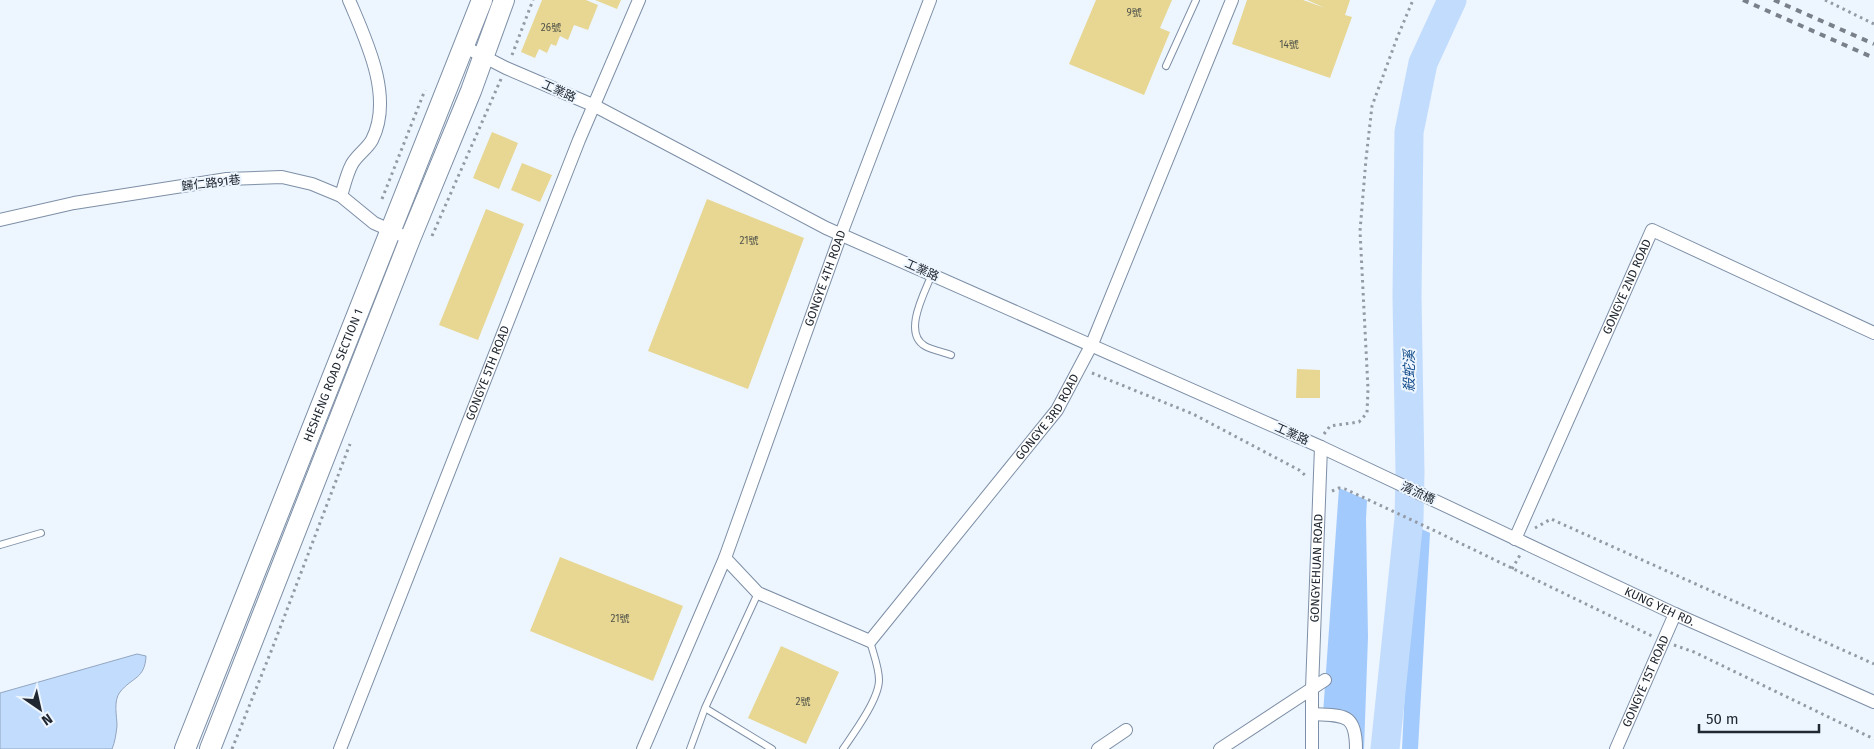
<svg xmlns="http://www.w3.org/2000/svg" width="1874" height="749" viewBox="0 0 1874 749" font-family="'Fira Sans','Noto Sans TC',sans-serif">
<rect width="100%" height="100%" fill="#edf5ff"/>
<path fill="#a3cafc" d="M1339,488l28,12 -1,19 2,118 -4,112h-8l-4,-27 -29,-8z
M1413,525l17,8 -12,216h-16z"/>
<path fill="#c2dcfd" stroke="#92a6c0" d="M137,654l9,2c-1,23 -14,21 -26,36 -7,9 -3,24 -3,34 -1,8 -2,16 -5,23h-112v-56z"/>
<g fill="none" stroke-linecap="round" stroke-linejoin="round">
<path stroke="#c2dcfd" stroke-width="29" d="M1385,749l24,-230 1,-46 -3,-177 2,-164 14,-69 29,-63"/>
</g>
<path fill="#e7d793" d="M542,0h44l12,5 -10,25 -14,-5 -6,15 -8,-4 -4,10 -5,-2 -4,9 -8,-4 -4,9 -14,-6z
M595,0h26l-4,9z
M1096,0h76l-12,28 10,4 -26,63 -75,-31z
M1247,0h56l22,8 -18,-8h43l-5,15 7,2 -22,61 -98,-34z
M492,132l26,11 -19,46 -26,-11z
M522,163l30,12 -12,27 -29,-12z
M707,199l97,39 -56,151 -100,-38z
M486,209l38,15 -46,116 -39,-15z
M1297,369l23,1v28h-24z
M560,557l123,49 -30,75 -123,-50z
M781,646l58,26 -33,72 -58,-26z"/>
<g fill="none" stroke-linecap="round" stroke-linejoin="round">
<defs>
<path id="lane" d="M1166,66l30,-66
M932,274c-7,18 -30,59 -7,72 7,4 18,6 26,9
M0,545l41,-12
M705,708l67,41
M690,749l15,-41 53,-115
M843,749c11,-16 36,-50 36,-69 0,-13 -6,-27 -9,-39"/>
<g id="street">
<path id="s1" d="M463,46l43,22 89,38 231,122 495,219 354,167 199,88"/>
<path d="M341,196c3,-10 6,-23 11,-32 5,-9 15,-15 20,-24 22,-43 -6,-100 -23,-140"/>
<path d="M0,220l74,-17 153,-24 55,-2 30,7 29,12 33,27 36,16"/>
<path id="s2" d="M1515,539l137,-309 222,103"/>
<path id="s3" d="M725,558l33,35 112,48 187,-231 35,-66 140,-344"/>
<path d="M1312,714c31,2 44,-2 44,35"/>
<path id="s4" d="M340,749l239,-609 60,-140"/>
<path id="s5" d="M643,749l82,-191 116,-324 89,-234"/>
<path d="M1098,749l28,-19"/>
<path d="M1220,749l105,-69"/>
<path id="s6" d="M1312,749v-60l9,-242"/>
<path id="s7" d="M1616,749l59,-135"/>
</g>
<g id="primary">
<path id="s8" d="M185,749l297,-749"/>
<path d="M210,749l200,-510 61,-148 33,-91"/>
</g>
</defs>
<use href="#lane" stroke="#7d8fa6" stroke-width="8"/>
<use href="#street" stroke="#7d8fa6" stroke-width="14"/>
<use href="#primary" stroke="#7d8fa6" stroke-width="22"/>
<path stroke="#939aa4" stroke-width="3" stroke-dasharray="2.5 4" stroke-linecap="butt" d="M1825,0l49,24
M512,55l21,-55
M382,199l43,-109
M432,236l69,-157
M1092,373l101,41 106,56 7,6
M1324,434l6,-8 29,-4 8,-9 1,-24 -8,-158 6,-72 6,-53 25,-68 16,-38
M1332,491l7,-3 6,1 86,40 221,107
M1535,528l16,-9 323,145
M1512,569l8,-14
M1674,645l20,7 180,87
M232,749l40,-100 78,-205"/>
<use href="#lane" stroke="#fff" stroke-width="6"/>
<use href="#street" stroke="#fff" stroke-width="12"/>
<use href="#primary" stroke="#fff" stroke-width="20"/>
<path stroke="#79808a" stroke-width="4" stroke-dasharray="6 6" stroke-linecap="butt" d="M1743,0l131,58
M1774,0l100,44"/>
</g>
<g text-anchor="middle" stroke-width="4" stroke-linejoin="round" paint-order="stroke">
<g font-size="10" fill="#52544a">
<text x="1134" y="16">9號</text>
<text x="551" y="31">26號</text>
<text x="1289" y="48">14號</text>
<text x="749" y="244">21號</text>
<text x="620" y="622">21號</text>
<text x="803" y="705">2號</text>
</g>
<g font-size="12" fill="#212831" stroke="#edf5ff">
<text transform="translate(559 91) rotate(24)" y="4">工業路</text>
<text transform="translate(211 183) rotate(-7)" y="4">歸仁路91巷</text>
<text transform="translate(922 270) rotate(24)" y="4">工業路</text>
<text dy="4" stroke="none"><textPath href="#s5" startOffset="505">GONGYE 4TH ROAD</textPath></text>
<text dy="4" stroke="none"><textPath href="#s2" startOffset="276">GONGYE 2ND ROAD</textPath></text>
<text dy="4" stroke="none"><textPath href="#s4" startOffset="404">GONGYE 5TH ROAD</textPath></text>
<text dy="4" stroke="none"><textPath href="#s8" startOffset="402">HESHENG ROAD SECTION 1</textPath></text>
<text dy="4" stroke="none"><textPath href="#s3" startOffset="456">GONGYE 3RD ROAD</textPath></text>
<text transform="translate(1292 434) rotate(24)" y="4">工業路</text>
<text transform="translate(1418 493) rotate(24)" y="4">清流橋</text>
<text dy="4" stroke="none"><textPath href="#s6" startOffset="181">GONGYEHUAN ROAD</textPath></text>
<text dy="4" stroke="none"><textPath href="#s1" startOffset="1322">KUNG YEH RD.</textPath></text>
<text dy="4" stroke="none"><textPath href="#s7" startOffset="74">GONGYE 1ST ROAD</textPath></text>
</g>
<g font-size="14" font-style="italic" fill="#104987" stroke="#edf5ff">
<text transform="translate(1409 371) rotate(-90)" y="5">殺蛇溪</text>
</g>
</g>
<g transform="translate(40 709) rotate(146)" stroke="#edf5ff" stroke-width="4" paint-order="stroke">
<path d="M0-4L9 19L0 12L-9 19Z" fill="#212831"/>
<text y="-8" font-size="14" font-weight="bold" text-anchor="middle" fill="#212831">N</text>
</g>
<path d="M1699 724v8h120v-8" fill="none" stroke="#212831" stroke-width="2.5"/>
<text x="1706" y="724" font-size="15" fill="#212831" stroke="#edf5ff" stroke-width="4" paint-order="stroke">50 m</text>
</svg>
